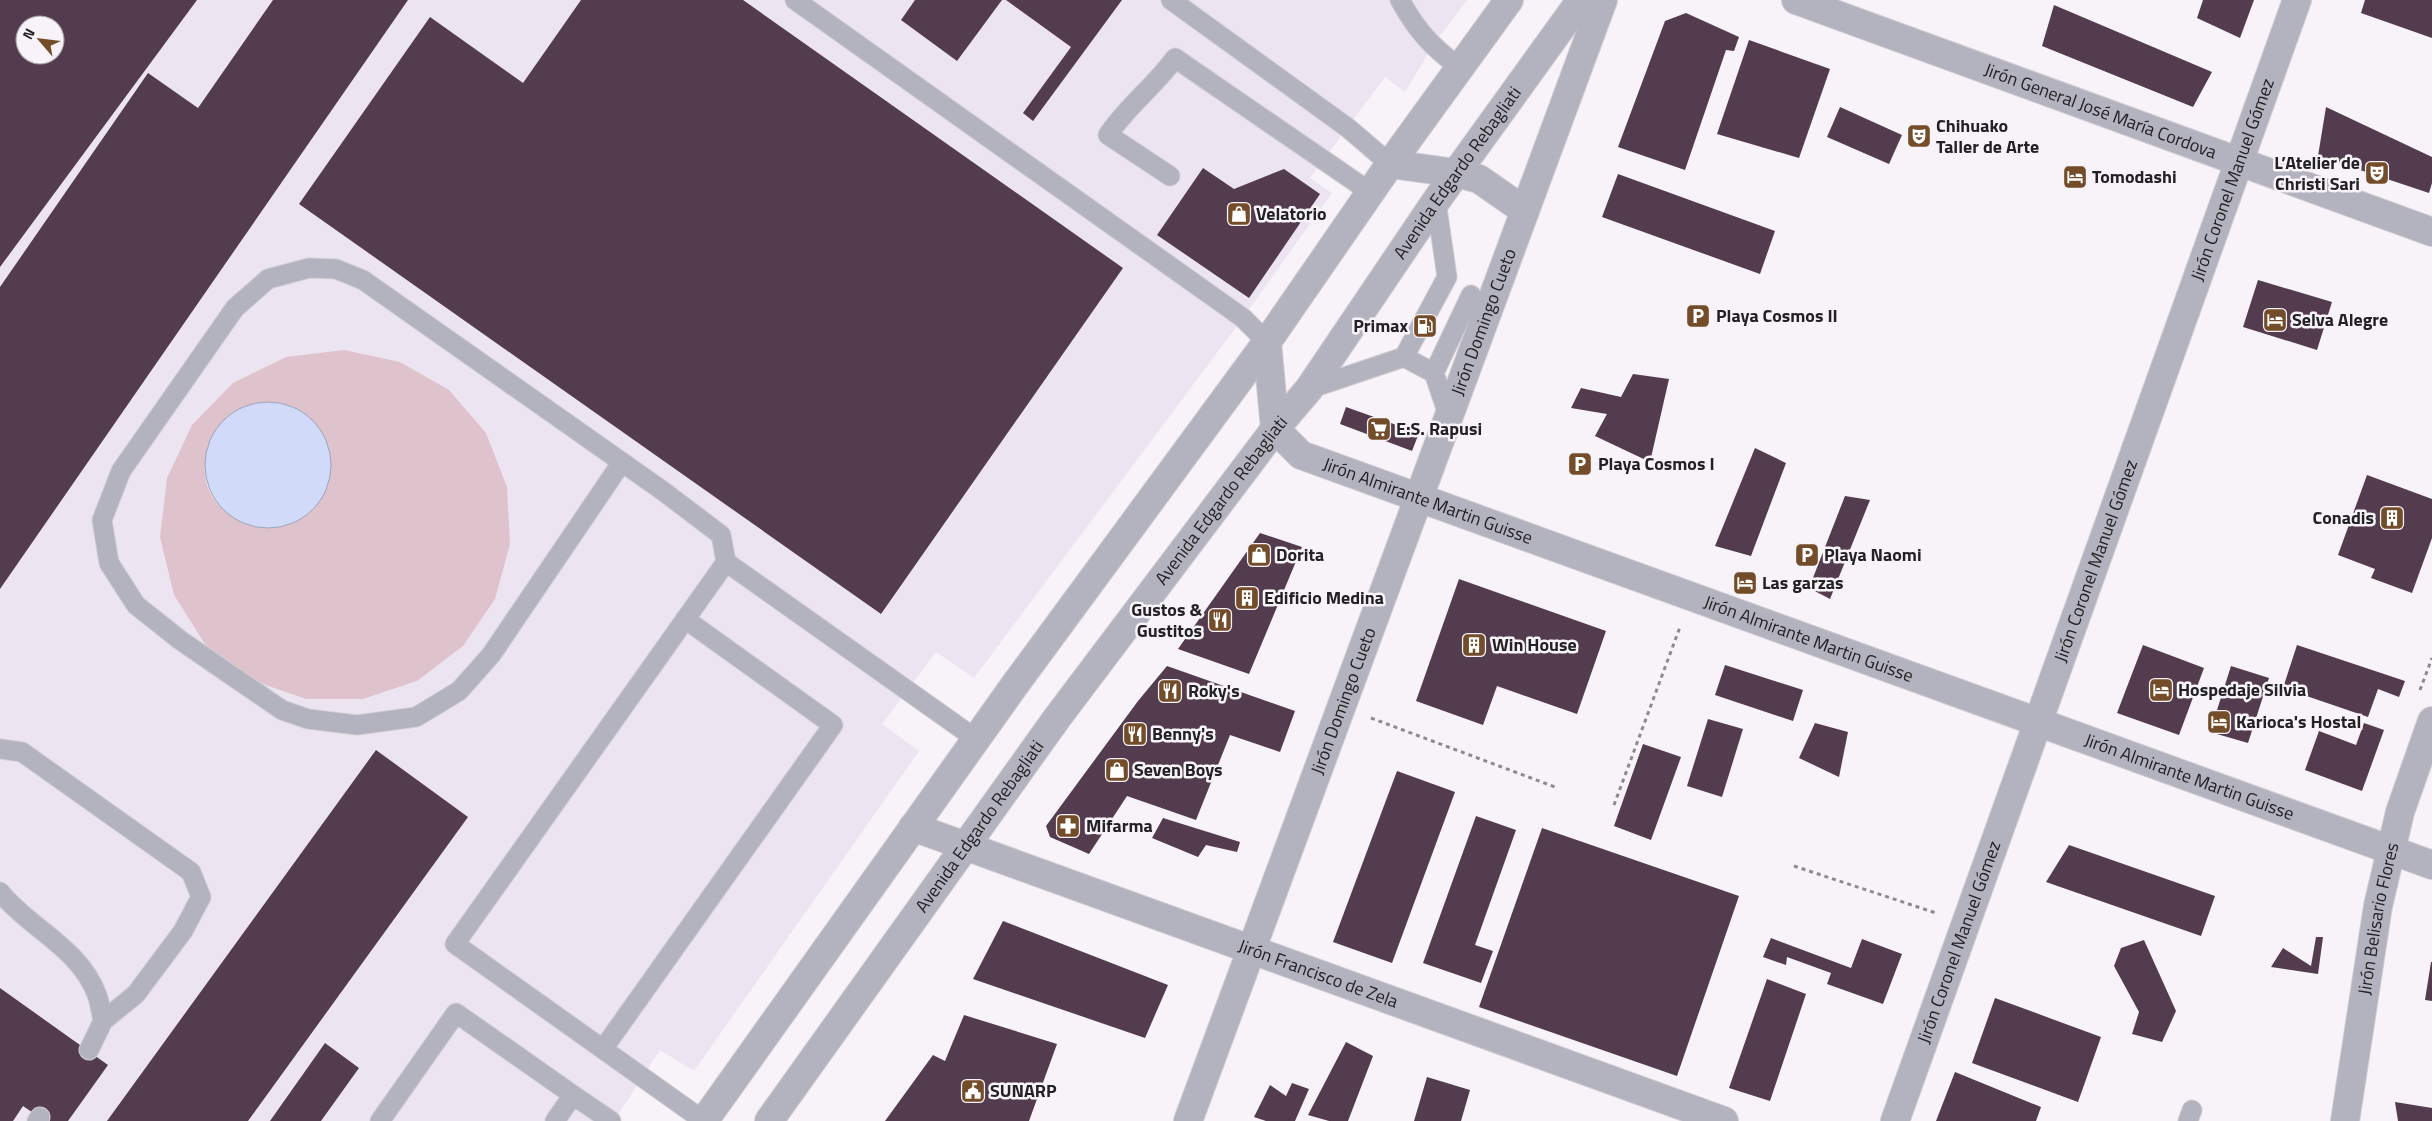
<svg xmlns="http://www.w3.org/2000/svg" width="2432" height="1121" viewBox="0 0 2432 1121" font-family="'Titillium Web',sans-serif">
<rect width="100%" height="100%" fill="#f7f3f9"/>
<path fill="#ede4f1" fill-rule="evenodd" d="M0,0h1467l-35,47 -27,45 -20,-15 -75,101 22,15 -89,125 -269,360 -38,-26 -54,72 37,27 -225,320 -34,-21 -46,71h-614zM25,25h30v30h-30z"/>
<path fill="#dfc3cc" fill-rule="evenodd" d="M344,350l56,12 49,28 37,43 21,54 3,57 -15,55 -32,47 -46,35 -54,18h-57l-55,-19 -46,-36 -31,-49 -14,-58 7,-59 25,-53 41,-42 53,-26zM275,402c25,7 34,14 49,34l-15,77c-27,17 -46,22 -74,3 -5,-4 -14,-8 -18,-13 -24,-28 -10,-73 18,-91 12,-8 26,-9 40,-10z"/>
<path fill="#d1dbf9" stroke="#9ca3b9" d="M205 465a63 63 0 1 1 126 0a63 63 0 1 1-126 0Z"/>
<path fill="#533c4e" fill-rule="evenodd" d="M0,0h197l-197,267zM25,25h30v30h-30z
M273,0h135l-408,589v-302l148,-214 50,35z
M581,0h162l380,268 -242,346 -582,-410 131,-187 93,66z
M915,0h87l-45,61 -56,-41z
M1006,0h116l-89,121 -10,-8 48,-66z
M2203,0h51l-14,38 -43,-20z
M2365,0h67v38l-71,-25z
M2054,5l158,67 -19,35 -151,-61z
M1686,13l53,24 -5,14 -8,-1 -41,120 -67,-23 47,-126z
M1749,40l81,29 -31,89 -82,-24z
M1840,107l62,28 -13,29 -62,-27z
M2326,107l106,50v26l-3,10 -111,-37z
M1203,168l31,21 50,-20 36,25 -71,104 -92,-63z
M1618,174l157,57 -15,43 -158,-57z
M2258,280l74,22 -15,48 -74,-23z
M1633,374l36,5 -19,83 -55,-26 12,-22 -36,-6 10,-20 40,9z
M1346,407l73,26 -7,18 -72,-27z
M1755,448l31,15 -35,93 -36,-10z
M2367,475l65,24v39l-20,55 -41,-15 4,-9 -37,-14z
M1845,496l25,4 -40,99 -21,-11z
M1260,533l42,14 -53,127 -71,-25z
M1459,579l147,52 -29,83 -80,-28 -14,39 -67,-24z
M2143,645l61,23 -25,67 -62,-22z
M2297,645l108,36 -6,16 -21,-8 -10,28 -85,-29z
M1725,665l78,25 -10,31 -78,-26z
M1167,666l128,45 -15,41 -50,-17 -34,85 -69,-24 -38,58 -39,-17 -4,-11 92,-125z
M2231,666l38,12 -21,65 -38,-11z
M1708,719l35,10 -21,68 -35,-11z
M1815,723l33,9 -9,45 -40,-19z
M2364,723l20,7 -22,61 -57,-21 14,-39 37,14z
M1643,744l38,13 -30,83 -37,-14z
M376,750l92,67 -220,304h-141z
M1397,771l58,21 -63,171 -59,-21z
M1476,816l40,14 -41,115 18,6 -12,32 -58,-20z
M1163,818l77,24 -3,10 -31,-7 -8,12 -46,-19z
M1542,828l197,68 -62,180 -198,-69z
M2069,845l146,51 -14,40 -155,-54z
M1003,921l165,64 -23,53 -172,-59z
M2316,937h7l-5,37 -47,-7 12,-19 28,18z
M1771,938l80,30 11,-29 40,15 -19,50 -56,-20 4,-11 -44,-16 -1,8 -23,-8z
M2144,940l32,71 -14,31 -30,-8 7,-22 -25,-46 7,-18z
M2431,962h1v39l-7,-1z
M1767,979l39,15 -36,107 -41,-13z
M0,988l108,77 -40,56h-23l-22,-15 -10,15h-13z
M1995,998l106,39 -23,65 -106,-39z
M964,1015l93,29 -28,77h-144l48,-66 12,6z
M1346,1042l27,14 -25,65h-19l-21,-6z
M325,1043l34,25 -38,53h-51z
M1955,1072l86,35 -5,14h-100z
M1427,1077l43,13 -9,31h-47z
M1292,1083l17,6 -14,32h-29l-12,-4 16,-32 16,11z
M2395,1102l37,6v13h-34z"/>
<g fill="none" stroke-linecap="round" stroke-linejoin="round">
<defs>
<path id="service" d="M795,0l448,318 24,24
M1171,0l177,128 42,36
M1400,0c17,31 31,46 59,67
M1170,176l-62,-41c19,-29 47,-49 67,-77l195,134
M1404,357l30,16
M1309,389l95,-32 43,-80 -11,-76
M1449,417l-15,-44 37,-78
M622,462l-131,193 -32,36 -43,26 -59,8 -49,-6 -26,-9 -102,-70 -44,-35 -27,-42 -7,-43 19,-49 114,-163 33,-29 41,-11 27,1 27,11 300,211 58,44 5,27
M0,749l22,3 169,120 10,25 -18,34 -47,63 -33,27 -14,29
M0,892c30,37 80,56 97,103 3,8 4,18 6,26
M603,1049l230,-324 -148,-106
M573,1095l38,26
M37,1121l3,-4
M380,1121l76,-108 117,82 -18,26
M704,1121l-249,-177 271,-382 250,177
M2188,1121l4,-11"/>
<g id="minor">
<path id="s1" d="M1796,0l636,232"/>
<path id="s2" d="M1267,342l8,87 26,26 1131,410"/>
<path id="s3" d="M913,827l811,294"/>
<path id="s4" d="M1188,1121l415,-1121"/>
<path id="s5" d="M1895,1121l402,-1121"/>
</g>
<g id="tertiary">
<path d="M1390,164l66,9 23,6 46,32"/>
<path d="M704,1121l310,-435 253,-344 123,-178 119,-164"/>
<path id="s6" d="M769,1121l288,-403 218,-289 34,-40 127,-188 145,-201"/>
<path id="s7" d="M2345,1121l33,-215 22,-94 32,-91"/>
</g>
</defs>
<use href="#service" stroke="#d1cdd2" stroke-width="21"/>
<use href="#minor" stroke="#d1cdd2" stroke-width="30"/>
<use href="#tertiary" stroke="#d1cdd2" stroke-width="30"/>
<path stroke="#8d8a8e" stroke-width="3" stroke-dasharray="4 4" stroke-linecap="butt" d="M2420,690l12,-32
M1371,718l184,69
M1614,805l66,-178
M1794,866l142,47"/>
<use href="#service" stroke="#b3b2bf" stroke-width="19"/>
<use href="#minor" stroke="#b3b2bf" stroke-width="28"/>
<use href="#tertiary" stroke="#b3b2bf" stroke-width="28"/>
</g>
<defs>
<symbol id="theatre-square" viewBox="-11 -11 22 22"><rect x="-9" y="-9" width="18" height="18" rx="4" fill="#734c29" stroke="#f7f3f9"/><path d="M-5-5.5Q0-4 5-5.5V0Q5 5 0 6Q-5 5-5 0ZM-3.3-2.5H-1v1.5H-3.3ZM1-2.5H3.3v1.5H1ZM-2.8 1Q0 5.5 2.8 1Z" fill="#fff"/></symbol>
<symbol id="hotel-square" viewBox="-11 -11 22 22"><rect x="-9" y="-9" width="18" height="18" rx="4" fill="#734c29" stroke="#f7f3f9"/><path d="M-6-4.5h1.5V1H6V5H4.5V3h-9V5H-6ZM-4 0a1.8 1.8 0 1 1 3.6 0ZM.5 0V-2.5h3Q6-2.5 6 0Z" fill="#fff"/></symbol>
<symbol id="shop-square" viewBox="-11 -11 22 22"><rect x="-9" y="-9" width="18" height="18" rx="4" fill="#734c29" stroke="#f7f3f9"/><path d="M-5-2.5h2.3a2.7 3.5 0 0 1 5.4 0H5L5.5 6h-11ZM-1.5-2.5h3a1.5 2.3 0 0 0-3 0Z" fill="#fff"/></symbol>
<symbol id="parking-square" viewBox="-11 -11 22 22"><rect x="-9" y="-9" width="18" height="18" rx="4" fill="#734c29" stroke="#f7f3f9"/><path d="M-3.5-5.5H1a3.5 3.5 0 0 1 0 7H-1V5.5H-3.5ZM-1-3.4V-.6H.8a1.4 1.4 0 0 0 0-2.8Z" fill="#fff"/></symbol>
<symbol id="fuel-square" viewBox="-11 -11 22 22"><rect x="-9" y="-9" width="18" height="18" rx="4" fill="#734c29" stroke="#f7f3f9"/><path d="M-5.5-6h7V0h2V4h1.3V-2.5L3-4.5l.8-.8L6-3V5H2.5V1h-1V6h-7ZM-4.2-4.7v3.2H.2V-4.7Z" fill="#fff"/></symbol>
<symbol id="supermarket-square" viewBox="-11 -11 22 22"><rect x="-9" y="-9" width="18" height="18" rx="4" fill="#734c29" stroke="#f7f3f9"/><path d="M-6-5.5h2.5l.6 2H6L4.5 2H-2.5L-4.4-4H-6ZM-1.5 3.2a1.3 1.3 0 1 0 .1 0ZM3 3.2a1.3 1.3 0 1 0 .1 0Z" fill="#fff"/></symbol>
<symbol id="building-square" viewBox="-11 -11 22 22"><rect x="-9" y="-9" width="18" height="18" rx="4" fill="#734c29" stroke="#f7f3f9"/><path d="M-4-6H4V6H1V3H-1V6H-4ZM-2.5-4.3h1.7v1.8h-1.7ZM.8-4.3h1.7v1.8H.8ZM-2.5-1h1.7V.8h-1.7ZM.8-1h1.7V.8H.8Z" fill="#fff"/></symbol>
<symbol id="restaurant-square" viewBox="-11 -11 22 22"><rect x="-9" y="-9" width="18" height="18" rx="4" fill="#734c29" stroke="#f7f3f9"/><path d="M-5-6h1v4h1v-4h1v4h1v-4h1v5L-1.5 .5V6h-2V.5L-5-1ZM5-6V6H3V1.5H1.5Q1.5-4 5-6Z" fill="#fff"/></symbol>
<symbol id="pharmacy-square" viewBox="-11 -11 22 22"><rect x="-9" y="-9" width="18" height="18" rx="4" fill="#734c29" stroke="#f7f3f9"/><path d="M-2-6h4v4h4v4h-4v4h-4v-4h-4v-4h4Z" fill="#fff"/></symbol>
<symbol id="civic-square" viewBox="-11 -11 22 22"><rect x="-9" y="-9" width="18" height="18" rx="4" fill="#734c29" stroke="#f7f3f9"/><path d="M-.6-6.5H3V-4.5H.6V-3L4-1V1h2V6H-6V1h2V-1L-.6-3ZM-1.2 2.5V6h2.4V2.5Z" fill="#fff"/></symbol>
</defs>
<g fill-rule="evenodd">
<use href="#theatre-square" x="1905" y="122" width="28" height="28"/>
<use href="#theatre-square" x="2363" y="159" width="28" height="28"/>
<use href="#hotel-square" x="2061" y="163" width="28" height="28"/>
<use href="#shop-square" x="1225" y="200" width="28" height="28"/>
<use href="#parking-square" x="1684" y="302" width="28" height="28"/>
<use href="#hotel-square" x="2261" y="306" width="28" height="28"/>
<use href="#fuel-square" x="1411" y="312" width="28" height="28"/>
<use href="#supermarket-square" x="1365" y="415" width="28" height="28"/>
<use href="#parking-square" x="1566" y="450" width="28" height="28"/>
<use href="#building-square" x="2378" y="504" width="28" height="28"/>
<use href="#shop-square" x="1245" y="541" width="28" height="28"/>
<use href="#parking-square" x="1793" y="541" width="28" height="28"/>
<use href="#hotel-square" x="1731" y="569" width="28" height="28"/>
<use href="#building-square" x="1233" y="584" width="28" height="28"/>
<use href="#restaurant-square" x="1206" y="606" width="28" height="28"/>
<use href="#building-square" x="1460" y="631" width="28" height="28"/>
<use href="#hotel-square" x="2147" y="676" width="28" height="28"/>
<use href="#restaurant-square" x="1156" y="677" width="28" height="28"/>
<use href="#hotel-square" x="2205" y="708" width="28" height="28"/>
<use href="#restaurant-square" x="1121" y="720" width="28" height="28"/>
<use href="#shop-square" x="1103" y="756" width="28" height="28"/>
<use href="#pharmacy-square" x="1054" y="812" width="28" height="28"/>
<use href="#civic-square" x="959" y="1077" width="28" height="28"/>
</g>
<g text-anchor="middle" stroke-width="5" stroke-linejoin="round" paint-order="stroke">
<g font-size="18" fill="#222123" stroke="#f7f3f9">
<text dy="6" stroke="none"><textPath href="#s1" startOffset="324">Jirón General José María Cordova</textPath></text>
<text dy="6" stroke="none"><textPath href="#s6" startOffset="1172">Avenida Edgardo Rebagliati</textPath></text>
<text dy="6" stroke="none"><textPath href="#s5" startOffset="1000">Jirón Coronel Manuel Gómez</textPath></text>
<text dy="6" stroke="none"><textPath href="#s4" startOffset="852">Jirón Domingo Cueto</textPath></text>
<text dy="6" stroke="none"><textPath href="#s2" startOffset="259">Jirón Almirante Martin Guisse</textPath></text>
<text dy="6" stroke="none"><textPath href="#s6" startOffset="768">Avenida Edgardo Rebagliati</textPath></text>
<text dy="6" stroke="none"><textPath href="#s5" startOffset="595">Jirón Coronel Manuel Gómez</textPath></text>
<text dy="6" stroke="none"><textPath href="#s2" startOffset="664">Jirón Almirante Martin Guisse</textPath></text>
<text dy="6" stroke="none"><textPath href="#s4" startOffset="448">Jirón Domingo Cueto</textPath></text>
<text dy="6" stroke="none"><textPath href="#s2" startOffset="1069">Jirón Almirante Martin Guisse</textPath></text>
<text dy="6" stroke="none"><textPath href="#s6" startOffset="362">Avenida Edgardo Rebagliati</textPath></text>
<text dy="6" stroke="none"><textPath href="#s7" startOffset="205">Jirón Belisario Flores</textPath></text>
<text dy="6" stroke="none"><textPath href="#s5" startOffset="190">Jirón Coronel Manuel Gómez</textPath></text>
<text dy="6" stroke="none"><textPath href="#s3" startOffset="431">Jirón Francisco de Zela</textPath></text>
</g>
<g font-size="18" font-weight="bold" fill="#222123" stroke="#f7f3f9" text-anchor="start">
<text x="1936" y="132">Chihuako<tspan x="1936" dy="21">Taller de Arte</tspan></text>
<text x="2360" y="169" text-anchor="end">L’Atelier de<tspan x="2360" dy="21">Christi Sari</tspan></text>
<text x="2092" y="183">Tomodashi</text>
<text x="1256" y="220">Velatorio</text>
<text x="1716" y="322">Playa Cosmos II</text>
<text x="2292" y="326">Selva Alegre</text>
<text x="1408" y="332" text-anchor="end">Primax</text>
<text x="1396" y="435">E:S. Rapusi</text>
<text x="1598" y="470">Playa Cosmos I</text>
<text x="2374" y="524" text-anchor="end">Conadis</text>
<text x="1276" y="561">Dorita</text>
<text x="1824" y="561">Playa Naomi</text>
<text x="1762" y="589">Las garzas</text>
<text x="1264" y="604">Edificio Medina</text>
<text x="1202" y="616" text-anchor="end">Gustos &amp;<tspan x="1202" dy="21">Gustitos</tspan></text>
<text x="1492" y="651">Win House</text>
<text x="2178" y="696">Hospedaje Silvia</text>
<text x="1188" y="697">Roky's</text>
<text x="2236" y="728">Karioca's Hostal</text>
<text x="1152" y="740">Benny's</text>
<text x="1134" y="776">Seven Boys</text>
<text x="1086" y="832">Mifarma</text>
<text x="990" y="1097">SUNARP</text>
</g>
</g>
<g transform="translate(40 40) rotate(298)"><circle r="24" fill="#f7f3f9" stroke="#a29fa3"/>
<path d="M0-4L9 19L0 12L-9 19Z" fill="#734c29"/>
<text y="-8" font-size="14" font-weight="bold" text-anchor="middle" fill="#222123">N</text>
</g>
</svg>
